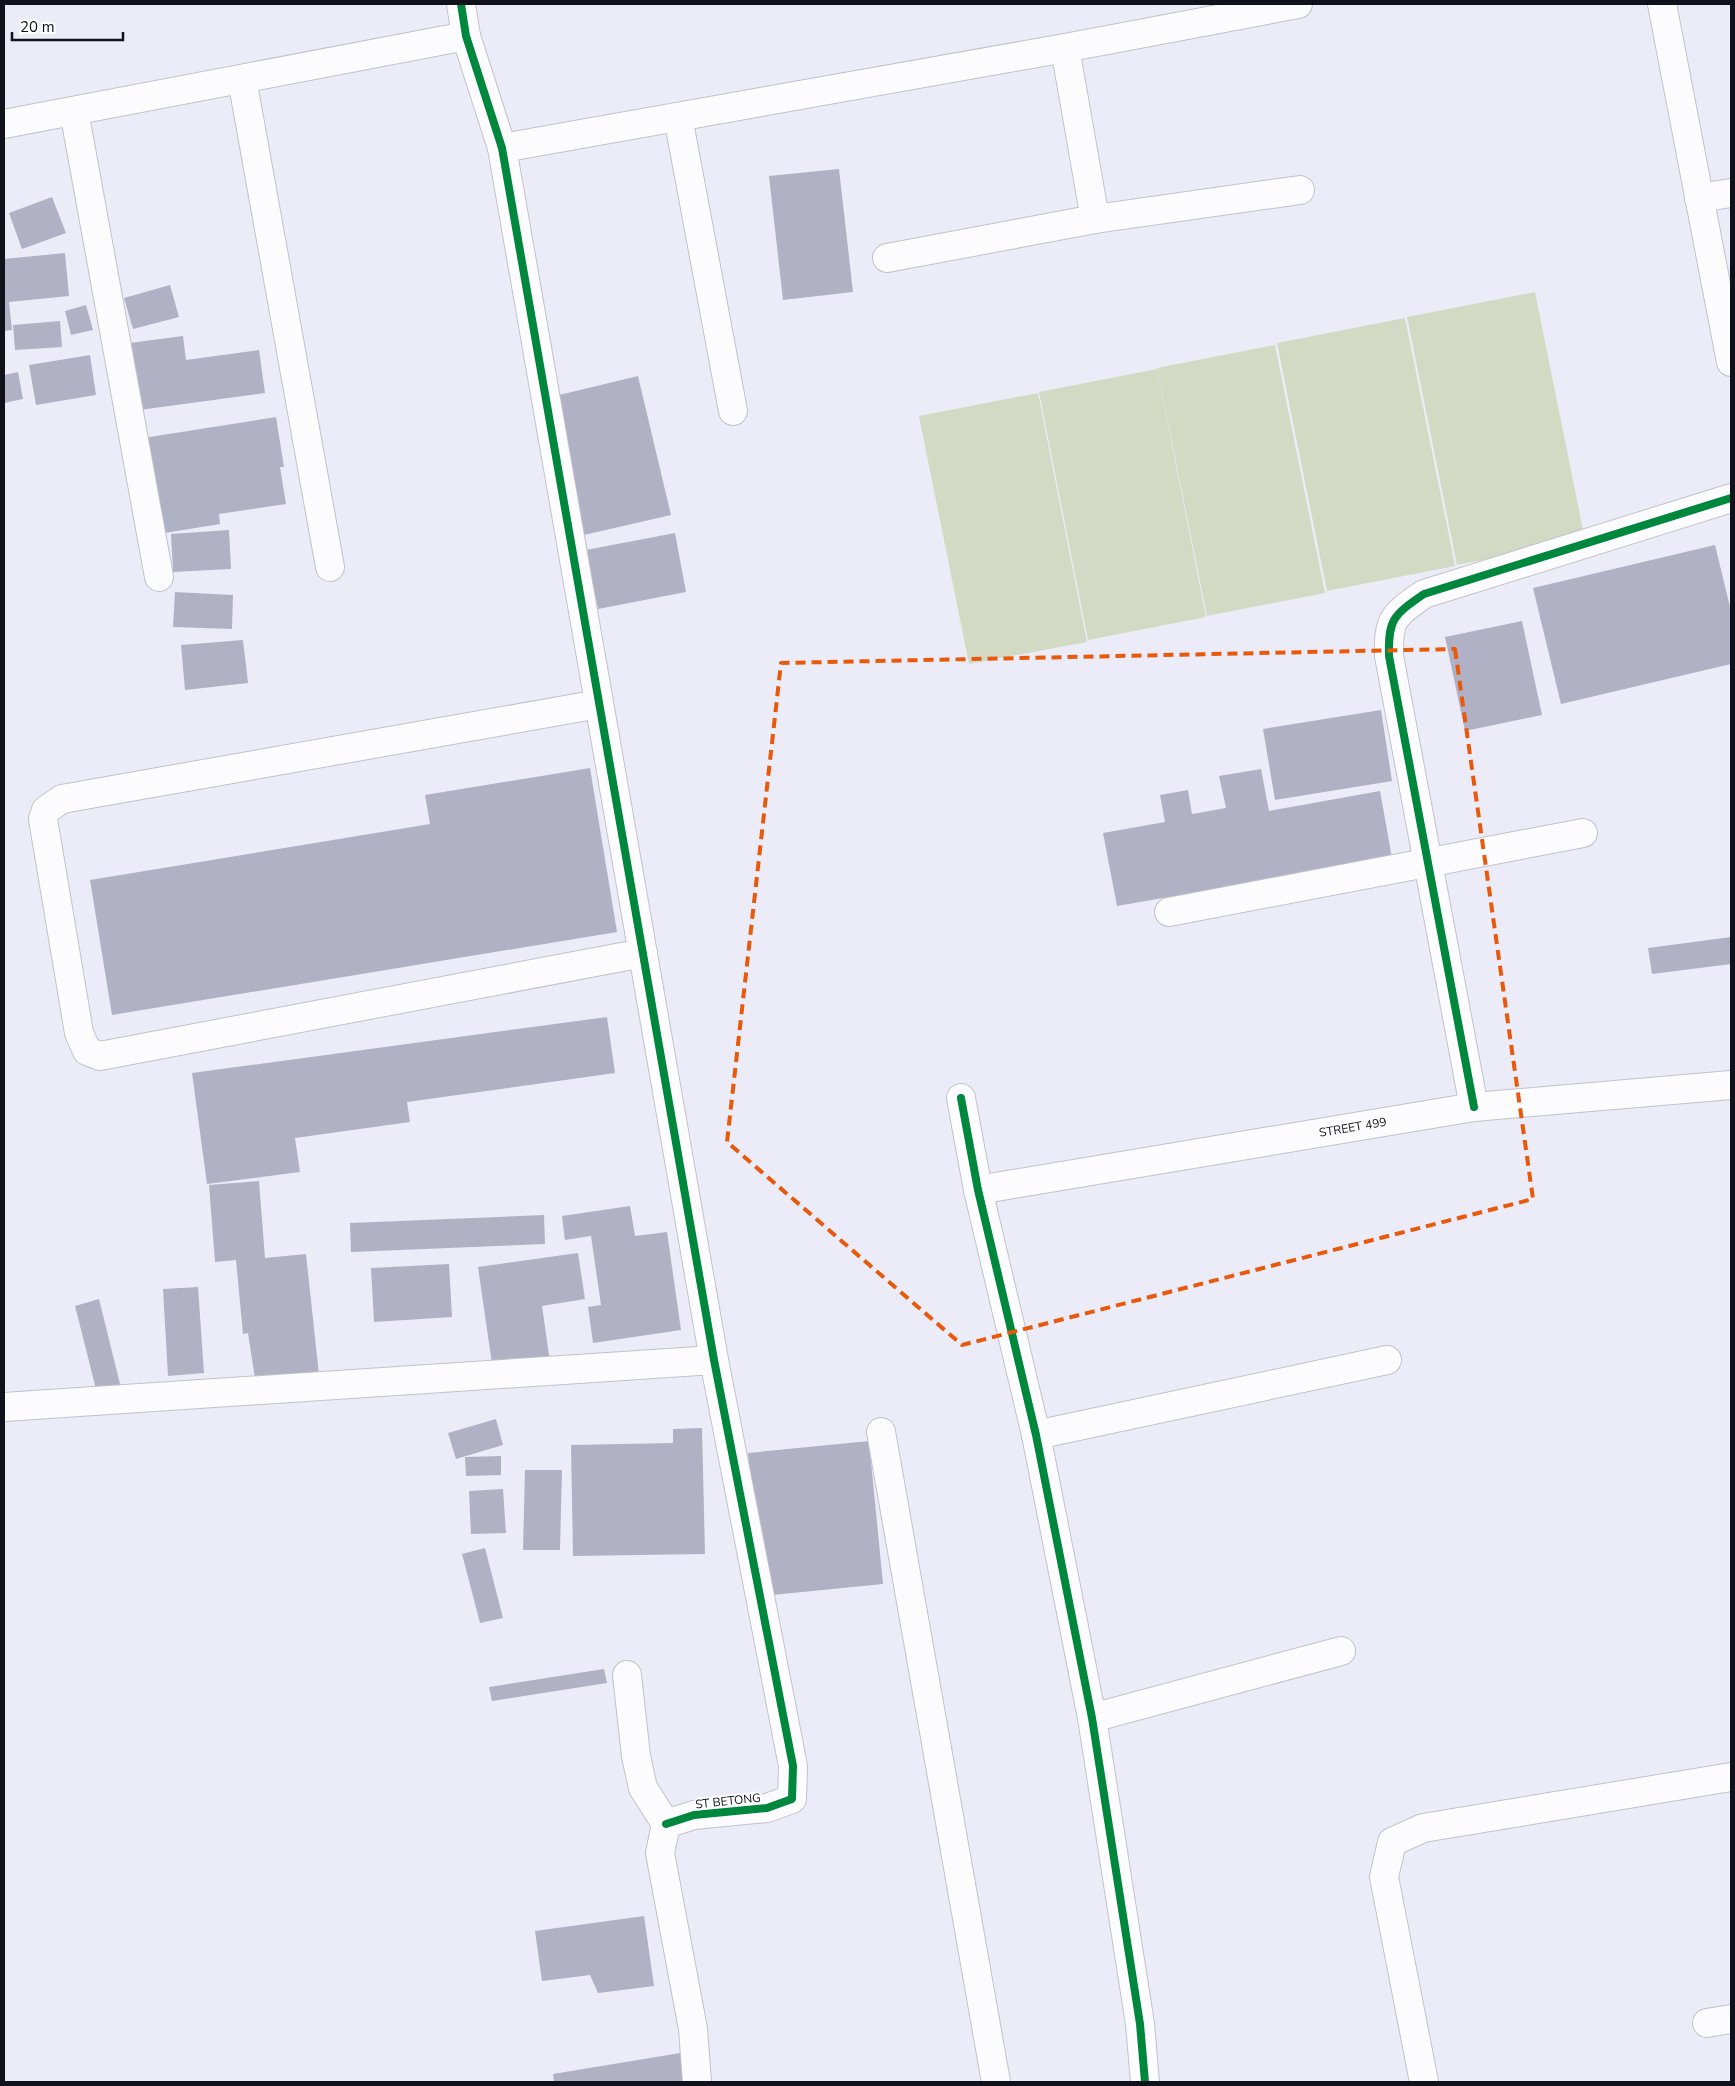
<svg xmlns="http://www.w3.org/2000/svg" width="1735" height="2086" viewBox="0 0 1735 2086" font-family="'Nunito Sans',sans-serif">
<rect width="100%" height="100%" fill="#ececf8"/>
<path fill="#d3dac3" d="M1535,292l50,248 -128,25 -50,-248z
M1405,318l50,248 -128,25 -50,-248z
M1275,345l50,248 -118,23 -50,-248z
M1157,369l49,248 -118,23 -49,-248z
M1038,393l49,249 -118,22 -50,-248z"/>
<path fill="#b0b1c4" d="M839,169l14,123 -70,8 -14,-124z
M52,197l14,36 -44,16 -13,-36z
M65,253l4,43 -60,6 3,28 -8,1v-72z
M170,285l9,32 -46,12 -9,-31z
M86,305l7,25 -22,5 -6,-24z
M60,321l2,26 -47,3 -2,-25z
M183,336l3,24 73,-10 6,43 -133,18 -10,-67z
M90,355l6,40 -60,10 -7,-40z
M18,372l5,27 -19,4v-28z
M638,376l33,139 -87,20 -33,-138z
M276,417l8,50h-4l6,37 -67,10 1,10 -68,11 -15,-96z
M229,530l2,39 -58,3 -2,-38z
M675,533l11,59 -88,17 -12,-59z
M1715,545l16,66v53l-170,40 -28,-116z
M175,592l58,3 -1,34 -59,-2z
M1522,621l20,94 -77,16 -20,-94z
M243,640l5,43 -63,7 -4,-45z
M1381,710l11,71 -117,19 -12,-71z
M590,768l27,164 -505,83 -22,-135 340,-56 -5,-29z
M1261,769l8,42 111,-20 12,67 -275,48 -14,-73 62,-11 -5,-27 28,-5 4,24 34,-6 -7,-32z
M1731,937v27l-79,10 -4,-26z
M607,1017l8,56 -208,29 3,20 -115,16 5,34 -93,12 -15,-111z
M259,1181l6,77 41,-4 13,121 -63,10 -8,-52 -5,1 -7,-74 -21,2 -6,-77z
M630,1206l5,30 32,-4 14,98 -88,13 -5,-36 13,-2 -10,-69 -26,4 -3,-24z
M544,1215l1,29 -194,8 -1,-29z
M578,1253l7,46 -43,7 8,56 -57,9 -15,-104z
M449,1264l3,53 -78,5 -3,-54z
M198,1287l6,86 -36,3 -5,-87z
M99,1299l22,89 -24,5 -22,-87z
M496,1419l7,26 -47,14 -8,-26z
M702,1428l3,126 -132,2 -2,-111 102,-2v-14z
M869,1441l14,143 -122,12 -13,-143z
M501,1456v19l-35,1 -1,-19z
M525,1470h37l-2,80h-37z
M503,1489l3,44 -35,1 -2,-43z
M485,1548l18,70 -23,5 -18,-69z
M604,1669l3,14 -115,18 -3,-14z
M644,1916l10,70 -56,7 -8,-18 -48,6 -7,-50z
M680,2053l5,29h-131l-1,-8z"/>
<g fill="none" stroke-linecap="round" stroke-linejoin="round">
<defs>
<g id="minor">
<path d="M461,4l5,32 36,112 212,1212 79,406 -1,33 -25,9 -73,7 -28,9"/>
<path d="M1662,4l69,358"/>
<path d="M242,79l88,488"/>
<path d="M74,111l85,466"/>
<path d="M678,117l55,294"/>
<path d="M4,124l462,-88"/>
<path d="M502,148l563,-100 233,-44"/>
<path d="M1699,198l32,-5"/>
<path d="M1095,219l205,-29"/>
<path d="M887,258l208,-39 -30,-171"/>
<path d="M599,704l-537,95 -16,11 -3,9 36,214 8,18 13,5 543,-103"/>
<path d="M1169,912l414,-79"/>
<path d="M961,1098l17,92 58,245 56,283 48,306 5,58"/>
<path d="M1474,1107l-85,-451c-1,-38 5,-41 35,-62l307,-96"/>
<path id="s1" d="M978,1190l496,-83 257,-22"/>
<path d="M4,1407l710,-47"/>
<path d="M881,1432l115,650"/>
<path d="M1036,1435l351,-75"/>
<path d="M627,1675l9,81 7,32 23,36 -6,29 33,176 4,53"/>
<path d="M1092,1718l249,-67"/>
<path d="M1707,2023l24,-4"/>
<path d="M1424,2082l-40,-205 8,-35 31,-14 308,-51"/>
</g>
</defs>
<use href="#minor" stroke="#c1c2cb" stroke-width="30"/>
<use href="#minor" stroke="#fcfcfe" stroke-width="28"/>
<defs>
<path id="cycleway" d="M461,4l5,32 36,112 212,1212 79,406 -1,33 -25,9 -73,7 -28,9
M961,1098l17,92 58,245 56,283 48,306 5,58
M1474,1107l-85,-451c-1,-38 5,-41 35,-62l307,-96"/>
</defs>
<use href="#cycleway" stroke="#fff" stroke-width="11"/>
<use href="#cycleway" stroke="#00873e" stroke-width="8"/>
</g>
<path fill="none" stroke="#e8590c" stroke-width="4" stroke-dasharray="10 6" stroke-linejoin="round" d="M1455,649l78,550 -571,146 -235,-203 54,-479z"/>
<g text-anchor="middle" stroke-width="4" stroke-linejoin="round" paint-order="stroke">
<g font-size="12" fill="#10111a" stroke="#fff">
<text dy="4" stroke="none"><textPath href="#s1" startOffset="380">STREET 499</textPath></text>
<text transform="translate(728 1801) rotate(-6)" y="4">ST BETONG</text>
</g>
</g>
<rect width="1735" height="2086" fill="none" stroke="#10111a" stroke-width="10"/>
<path d="M12 32v8h111v-8" fill="none" stroke="#10111a" stroke-width="2.5"/>
<text x="20" y="32" font-size="15" fill="#10111a" stroke="#ffffff" stroke-width="4" paint-order="stroke">20 m</text>
</svg>
